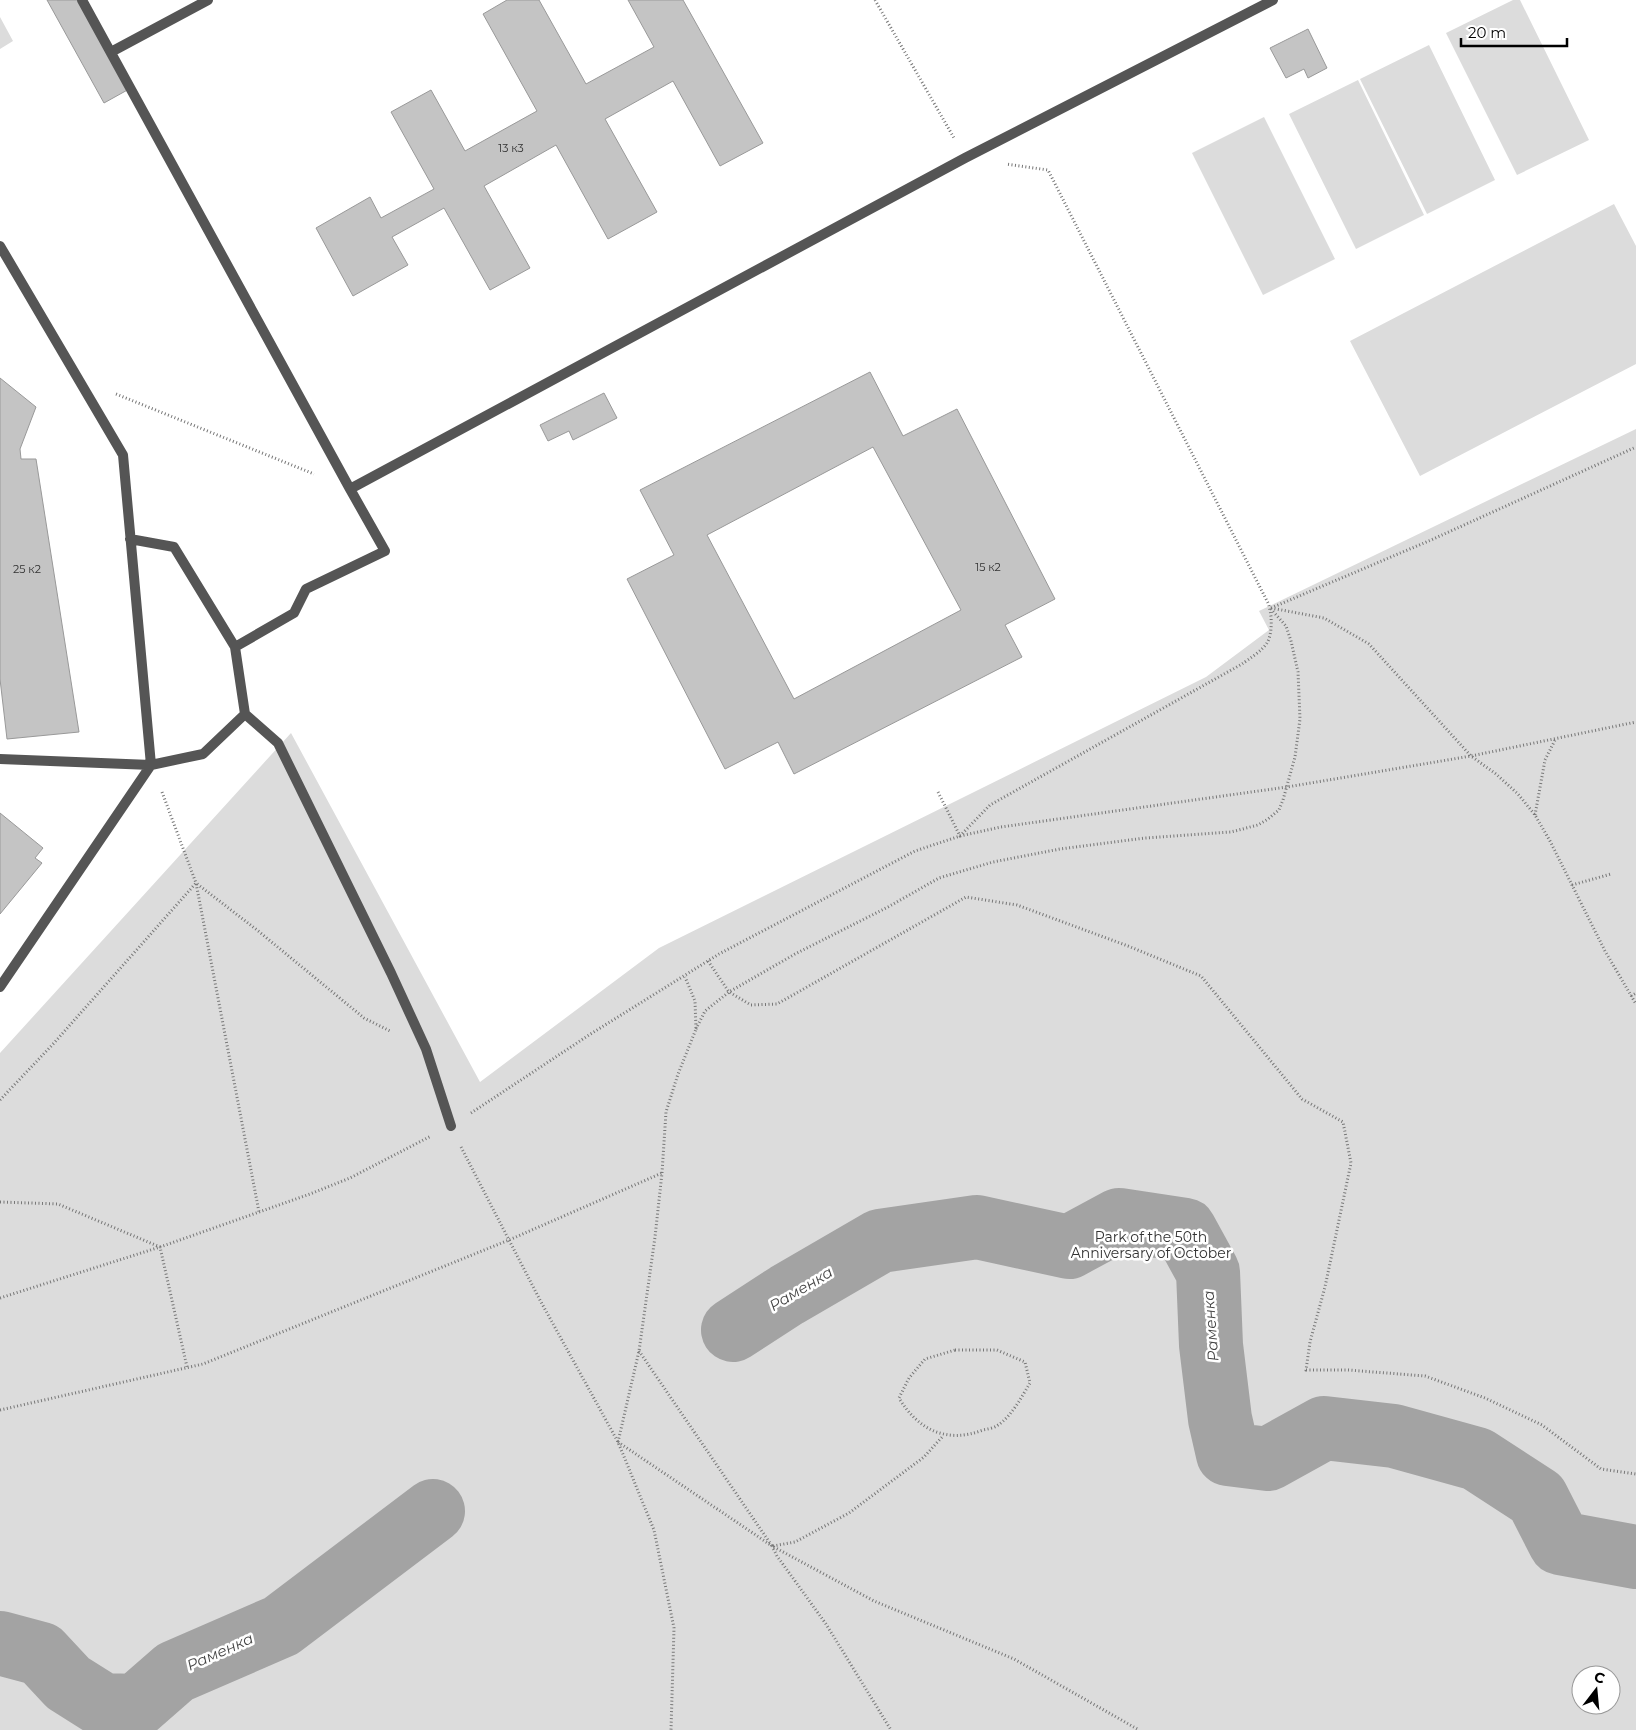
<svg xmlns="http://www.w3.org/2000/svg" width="1636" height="1730" viewBox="0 0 1636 1730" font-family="Montserrat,sans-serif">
<rect width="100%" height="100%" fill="#fff"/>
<path fill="#dcdcdc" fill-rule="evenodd" d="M1513,0h7l69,140 -72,35 -71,-142z
M0,17l13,24 -13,8z
M1429,45l66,135 -68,34 -67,-135z
M1358,80l66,135 -68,34 -67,-135z
M1264,117l71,142 -72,36 -71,-142z
M1614,204l22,42v118l-216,112 -70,-135z
M1636,429v1301h-1636v-677l291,-320 189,349 179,-134 547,-271 63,-47 -10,-19zM1581,1675h30v30h-30z"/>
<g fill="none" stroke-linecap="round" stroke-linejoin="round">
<path stroke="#a3a3a3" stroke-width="64" d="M733,1330l54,-35 93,-54 97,-14 92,20 50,-27 66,10 23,42 3,73 9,74 8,35 40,5 56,-31 70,8 83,23 60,39 23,45 76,14
M0,1643l41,11 27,29 35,22 33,1 39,-34 106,-46 152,-115"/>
</g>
<path fill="#c4c4c4" stroke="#999" fill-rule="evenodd" d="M47,0h35l49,88 -27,15z
M507,0h32l47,84 68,-37 -26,-47h55l80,143 -43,23 -47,-85 -68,38 52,93 -49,27 -52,-94 -72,41 46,82 -40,22 -46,-82 -52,29 16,28 -55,31 -37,-68 54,-31 11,21 53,-29 -43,-77 40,-22 34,61 72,-40 -54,-97z
M1308,29l19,39 -19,10 -4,-9 -18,9 -16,-30z
M870,372l33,64 54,-27 98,190 -50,26 17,32 -228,117 -16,-32 -53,27 -98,-190 47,-24 -34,-65zM873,447l88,163 -167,89 -87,-164z
M0,378l36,29 -16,42 1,10h15l43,273 -72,7 -7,-60z
M604,393l13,25 -44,22 -4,-9 -21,10 -8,-16z
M0,813l43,35 -8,10 7,5 -42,51z"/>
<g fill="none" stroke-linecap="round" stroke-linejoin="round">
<path stroke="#777" stroke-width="3" stroke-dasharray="1 2.5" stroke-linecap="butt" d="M875,0l79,138
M116,394l198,80
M1271,608l53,10 45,26 102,112 25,18 22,20 17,21 15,26 55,110 31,53
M1271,608l160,-68 205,-93
M162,792l34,91 63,329
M938,792l22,44 30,-31 252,-141c7,-5 21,-14 25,-21 6,-10 5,-30 1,-40l-220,-433 -42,-6
M1535,815l10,-55 11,-22
M1572,885l39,-11
M708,961l21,31 22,13 26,-1 189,-107 51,8 111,41 73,30 101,123 41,23 8,41 -26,124 -15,55 -4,28h42l77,6 60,22 57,27 59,44 35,5
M1631,996l5,-3
M696,1029l9,-18 24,-19 66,-38 93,-47 51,-29 54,-16 67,-13 85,-11 86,-6 27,-7 10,-6 11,-9 4,-10 12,-43 5,-38 -2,-47 -7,-31 -5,-15 -15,-17
M0,1100l54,-57 142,-160 61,47 107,88 26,13
M471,1113l118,-78 130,-81 196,-103 45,-15 41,-9 286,-40 184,-31 165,-34
M461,1147l80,155 77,140 36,88 20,98 -3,102
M0,1202l58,2 102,43 27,120
M0,1298l160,-51 150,-53 40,-16 81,-42
M955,1350h42l28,12 5,21c-8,13 -18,33 -32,42 -4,3 -10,4 -15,5 -36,14 -65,0 -84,-32l10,-20 16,-19z
M639,1351l133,195 102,55 140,58 125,71
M0,1410l203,-46 306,-124 153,-67
M618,1442l21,-91 16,-114 7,-64 4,-61 12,-38 18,-45 -1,-28 -10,-24
M618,1442l154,104 5,10 49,68 65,106
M773,1546l22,-4 54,-29 75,-56 19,-21"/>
<path stroke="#555" stroke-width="10" d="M82,0l268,489 615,-331 308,-158
M111,52l97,-52
M0,246l123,209 28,310 -151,222
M130,539l44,8 61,100
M245,714l33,29 113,230 35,76 25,77
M0,759l151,6 52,-11 42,-40 -10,-67 59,-34 12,-24 79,-38 -35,-62"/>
</g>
<g text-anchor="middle" stroke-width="5" stroke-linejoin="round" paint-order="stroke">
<g font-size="11" fill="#313131">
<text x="511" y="152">13 к3</text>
<text x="988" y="571">15 к2</text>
<text x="27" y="573">25 к2</text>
</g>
<g font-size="14" fill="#333" stroke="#fff">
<text x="1151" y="1242">Park of the 50th<tspan x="1151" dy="16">Anniversary of October</tspan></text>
</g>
<g font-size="15" font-style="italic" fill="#444" stroke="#fff">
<text transform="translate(801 1289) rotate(-31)" y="5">Раменка</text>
<text transform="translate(1211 1326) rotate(-94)" y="5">Раменка</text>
<text transform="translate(220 1652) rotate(-24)" y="5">Раменка</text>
</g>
</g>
<g transform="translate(1596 1690) rotate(16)"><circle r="24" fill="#ffffff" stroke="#999999"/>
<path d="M0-4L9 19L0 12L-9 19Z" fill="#000000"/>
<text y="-8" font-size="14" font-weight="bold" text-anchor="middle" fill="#000000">С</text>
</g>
<path d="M1461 38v8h106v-8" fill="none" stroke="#000000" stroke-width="2.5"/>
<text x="1468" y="38" font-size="15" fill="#000000" stroke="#ffffff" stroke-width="4" paint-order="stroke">20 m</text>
</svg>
